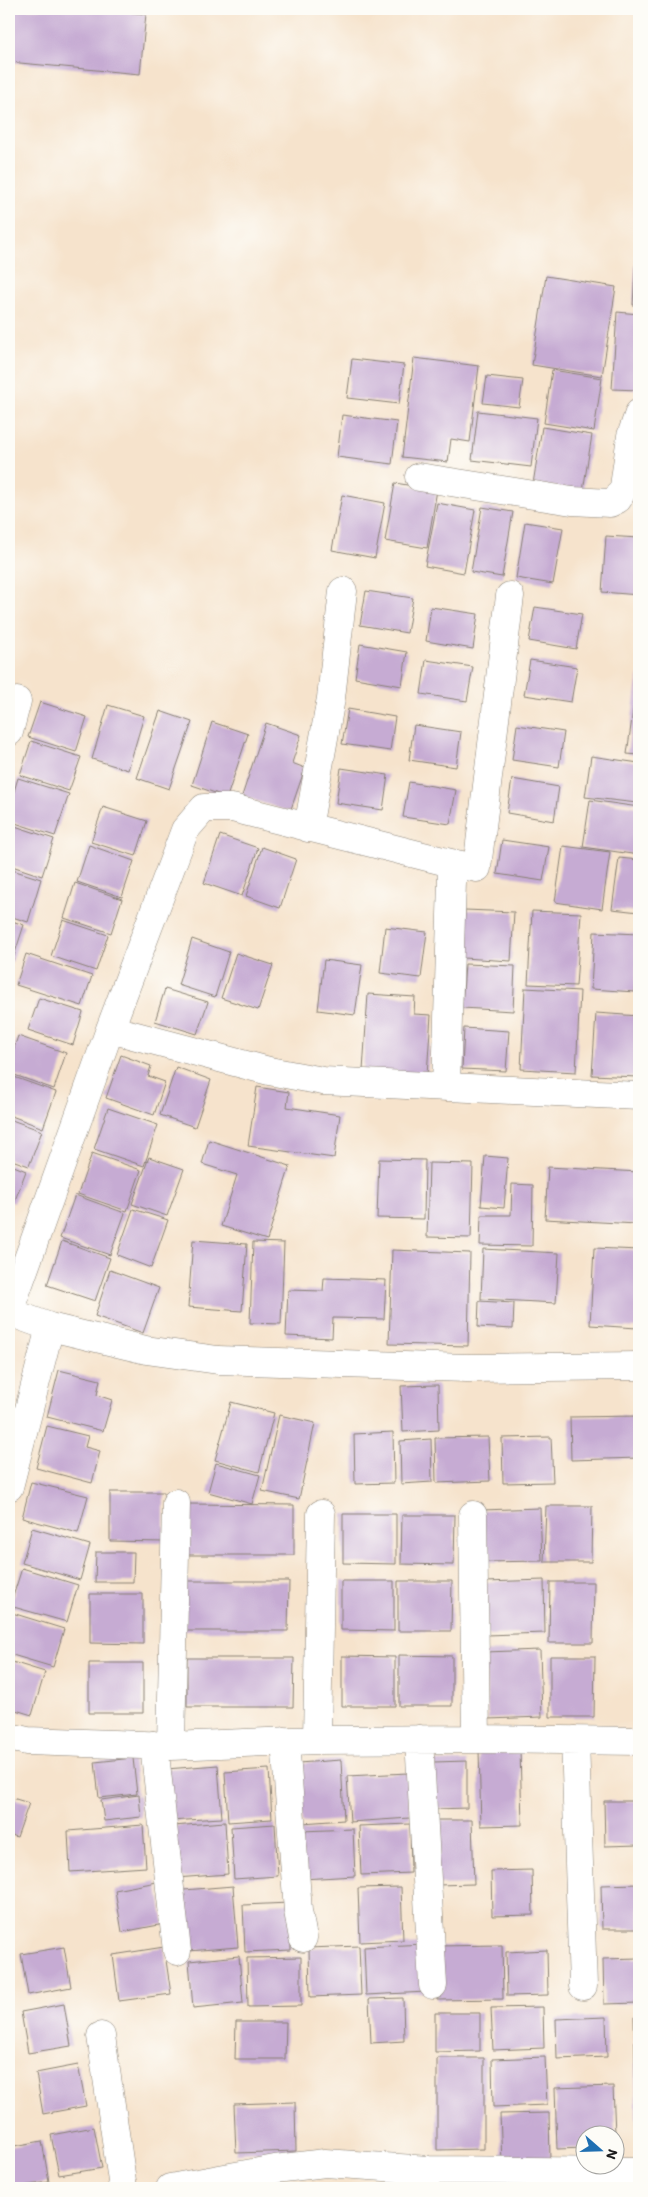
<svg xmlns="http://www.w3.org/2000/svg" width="648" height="2197" viewBox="0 0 648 2197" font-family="Itim,sans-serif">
<rect width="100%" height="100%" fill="#fdfcf7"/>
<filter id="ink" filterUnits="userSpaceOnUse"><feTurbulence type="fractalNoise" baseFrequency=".02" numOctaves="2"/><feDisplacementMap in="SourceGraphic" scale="10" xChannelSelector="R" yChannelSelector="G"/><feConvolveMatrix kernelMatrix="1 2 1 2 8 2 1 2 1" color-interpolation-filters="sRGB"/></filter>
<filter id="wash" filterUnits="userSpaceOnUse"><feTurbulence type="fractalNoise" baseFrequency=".0096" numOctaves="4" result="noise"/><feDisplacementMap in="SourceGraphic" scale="20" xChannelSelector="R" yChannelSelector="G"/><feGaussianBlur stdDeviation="1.12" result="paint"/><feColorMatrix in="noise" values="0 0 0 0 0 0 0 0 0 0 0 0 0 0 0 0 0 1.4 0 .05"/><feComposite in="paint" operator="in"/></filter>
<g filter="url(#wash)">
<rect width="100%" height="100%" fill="#f6e3cc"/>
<g id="blocks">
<path fill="#c6abd3" d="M9,9h84l53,5 -6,60 -131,-12z
M636,255l3,1v49h-6z
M546,276l70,11 -14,89 -70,-11z
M617,312l22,2v76l-27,-1z
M414,358l65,8 -9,76 -19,-3 -3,23 -46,-5z
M352,359l52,6 -5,39 -52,-6z
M552,370l50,8 -8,53 -50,-8z
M487,376l36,4 -4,27 -36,-4z
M478,411l59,7 -6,49 -59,-7z
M342,415l55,7 -5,42 -55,-7z
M542,427l50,8 -9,56 -50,-7z
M395,483l42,7 -10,58 -42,-7z
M342,495l43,8 -10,55 -43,-8z
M437,503l38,7 -11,63 -39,-7z
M482,507l31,5 -11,65 -31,-5z
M525,522l38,6 -10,56 -37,-6z
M606,536l33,2v57l-37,-3z
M366,591l47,7 -6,35 -47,-8z
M431,607l47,7 -5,35 -47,-8z
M535,607l47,7 -6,35 -47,-8z
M360,644l47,8 -5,34 -47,-8z
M426,660l47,7 -6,34 -46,-7z
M530,660l47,7 -6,35 -47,-7z
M638,675l1,1v79l-12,-1z
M40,702l47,15 -11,35 -48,-15z
M108,705l36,11 -16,54 -36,-11z
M348,709l47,8 -5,34 -48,-7z
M160,711l32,11 -23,67 -32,-11z
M212,722l36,12 -21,63 -35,-12z
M266,723l35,12 -9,28 13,5 -15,44 -48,-16z
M414,725l47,7 -5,35 -47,-7z
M517,725l47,7 -5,35 -47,-7z
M31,741l50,16 -12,34 -49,-16z
M591,756l48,7 -2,40 -52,-6z
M341,768l47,7 -5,35 -47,-7z
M18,778l51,16 -14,42 -46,-15v-13z
M512,779l47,8 -5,34 -47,-8z
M409,782l47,8 -6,34 -47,-7z
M590,800l49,7v48l-56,-8z
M103,807l44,14 -11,35 -45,-14z
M9,824l45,15 -12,37 -33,-11z
M220,835l38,13 -16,48 -38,-13z
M502,840l47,7 -6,34 -46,-7z
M89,845l45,16 -12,36 -45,-15z
M563,846l47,6 -8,57 -47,-7z
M262,847l34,12 -16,49 -34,-12z
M619,858l20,2v52l-27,-3z
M9,869l32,10 -13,43 -19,-6z
M75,883l47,16 -11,34 -47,-15z
M465,910l49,2 -3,49 -48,-3z
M532,911l49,2 -5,73 -48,-2z
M9,920l15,5 -12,37 -3,-1z
M63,920l45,15 -12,36 -45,-15z
M385,927l42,5 -6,46 -41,-5z
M594,932l45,2 -4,58 -44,-3z
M192,939l37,13 -14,45 -37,-12z
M236,953l37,12 -15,45 -37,-12z
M26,954l66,22 -10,30 -66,-21z
M324,960l38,5 -7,50 -37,-5z
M465,964l50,2 -2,45 -51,-3z
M525,988l55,3 -4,81 -55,-3z
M165,989l43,13 -11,32 -42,-13z
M368,994l47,3 -1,17 17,1 -4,60 -64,-4z
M39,998l44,14 -10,33 -45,-15z
M596,1013l43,3 -2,61 -45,-2z
M464,1028l45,3 -3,40 -44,-2z
M18,1036l48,17 -12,36 -45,-16v-10z
M121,1055l30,11 -3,10 17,6 -11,33 -48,-17z
M176,1067l35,13 -16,47 -35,-12z
M14,1077l42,15 -13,36 -34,-13v-24z
M257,1087l32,5 -2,15 53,8 -6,43 -86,-12z
M108,1108l50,17 -14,41 -50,-17z
M9,1119l33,12 -13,35 -20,-7z
M209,1140l81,26 -23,74 -46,-14 16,-51 -35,-11z
M92,1153l49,17 -14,41 -49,-17z
M485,1156l23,2 -4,50 -23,-2z
M149,1157l35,12 -17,47 -35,-12z
M379,1159l46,1 -1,59 -47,-1z
M429,1163l44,1 -2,74 -44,-1z
M9,1164l17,7 -12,32 -5,-2z
M548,1167l91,5 -2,52 -92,-5z
M512,1184l21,1 -1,61 -52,-1 1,-30h30z
M75,1195l50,18 -15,42 -50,-17z
M133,1209l35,11 -17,48 -34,-13z
M193,1240l54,4 -5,67 -54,-4z
M62,1241l48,17 -15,43 -48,-16z
M253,1242l31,1 -3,81 -31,-1z
M594,1248l45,2 -2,78 -47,-3z
M483,1249l76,4 -3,50 -75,-4z
M392,1250l78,3 -2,93 -79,-2z
M110,1270l49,18 -16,45 -48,-17z
M324,1278l62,2 -2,39 -51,-1 -1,20 -46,-2 2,-46 35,1z
M479,1301l35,2 -1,26 -35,-2z
M59,1370l41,10 -3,15 15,5 -9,31 -56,-14z
M438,1385l1,45 -36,2 -2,-46z
M231,1402l43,11 -15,59 -44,-12z
M279,1415l36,8 -16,76 -37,-8z
M639,1416v42l-68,2 -1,-43z
M47,1426l41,10 -3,11 15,4 -8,32 -56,-15z
M393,1432l1,51 -39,1 -1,-50z
M488,1437l2,44 -54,2 -1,-45z
M551,1437l2,45 -50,1 -1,-45z
M431,1439l1,43 -31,2 -1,-43z
M216,1463l44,12 -8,29 -44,-12z
M31,1482l57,14 -10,37 -56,-15z
M110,1492h54v50l-54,-1z
M187,1504l107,1v50h-107z
M546,1506h46l-1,56h-47z
M540,1508l2,53 -58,1 -2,-52z
M343,1514h53v50l-53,-1z
M402,1515h53l-1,50 -53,-1z
M32,1528l58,17 -10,35 -58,-17z
M96,1552h38l-1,30h-38z
M22,1568l56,17 -11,37 -57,-16z
M544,1580l1,53 -58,2 -1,-53z
M182,1581h107l-1,50h-107z
M341,1581h53v50l-53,-1z
M398,1581h54l-1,50h-53z
M550,1582h44l-1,61h-44z
M90,1594h53v50l-53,-1z
M9,1612l55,17 -11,38 -44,-13z
M540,1650l2,67 -54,2 -3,-67z
M399,1655l53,1v50h-53z
M342,1656l53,1v49h-53z
M550,1656h45l-1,61h-44z
M187,1658h107l-1,49h-106z
M9,1661l36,11 -13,43 -23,-7z
M89,1663h54v50h-54z
M520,1749l2,76 -41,1 -2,-76z
M133,1758l4,36 -38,4 -4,-36z
M341,1760l3,60 -42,3 -4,-60z
M467,1761v47l-32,1 -1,-47z
M218,1765l4,53 -53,3 -3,-52z
M269,1769l3,50 -44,3 -3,-50z
M408,1773l2,45 -60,4 -3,-46z
M139,1795l2,22 -37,4 -3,-21z
M9,1797l20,6 -12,34 -8,-3z
M604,1801h35v44l-34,1z
M436,1820h36l2,64 -37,1z
M225,1822l3,52 -52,4 -3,-52z
M275,1824l3,52 -44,3 -3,-52z
M410,1824l1,49 -50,2 -2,-49z
M143,1825l3,42 -76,5 -2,-41z
M353,1829l2,47 -53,3 -1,-48z
M532,1870l1,45 -41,1 -1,-45z
M157,1882l7,42 -42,8 -7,-42z
M639,1884v45h-37l-1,-44z
M233,1886l5,61 -49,4 -5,-61z
M401,1887l2,53 -43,2 -2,-54z
M290,1903l1,47 -46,2 -2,-47z
M424,1944l3,48 -61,3 -2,-48z
M502,1945l1,54 -66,1 -1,-54z
M359,1946l2,49 -51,2 -1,-49z
M64,1947l7,40 -43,8 -7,-41z
M164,1947l7,47 -52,7 -6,-46z
M547,1950l1,45 -41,1 -1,-44z
M239,1956l4,47 -50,5 -4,-47z
M301,1957v49l-53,1 -1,-49z
M639,1958v45l-35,1 -1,-45z
M403,1998l1,43 -33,2 -2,-44z
M64,2004l7,42 -43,7 -7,-41z
M543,2007l1,41 -51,2 -2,-42z
M435,2013h45v38l-45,1z
M606,2017l1,40 -50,2 -1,-40z
M634,2017h5v139h-2z
M236,2022h50l-1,37h-50z
M545,2057l2,48 -54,2 -1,-48z
M437,2058h47v91l-47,1z
M78,2065l8,41 -43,8 -7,-41z
M613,2086l2,48h-29v14l-29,1 -2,-61z
M295,2102l1,49 -60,2 -2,-49z
M549,2113l1,48 -48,1 -2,-48z
M94,2127l8,41 -43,7 -8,-40z
M42,2141l7,41 -40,6v-41z"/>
</g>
</g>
<g filter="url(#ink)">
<use href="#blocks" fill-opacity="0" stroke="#898074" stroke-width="1"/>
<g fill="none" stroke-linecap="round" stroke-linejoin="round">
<defs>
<path id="minor" d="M419,477l153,24 38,2 8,-4 6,-12 7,-51 8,-23
M9,732l8,-31
M308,828l23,-130 12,-107
M451,863l26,5 33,-272
M110,1029l159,42 54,10 316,15
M9,1312l101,-283 75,-199 19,-22h28l219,55 1,18 -6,206
M9,1312l41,15 96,23 72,10 249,8 172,-2
M9,1487l41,-160
M473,1515l3,224
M9,1737l18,4 144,5 146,-6 159,-1 163,2
M419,1739l14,246
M317,1740l4,-226
M575,1740l8,246
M285,1741l13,170 5,27
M154,1745l23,206
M171,1746l5,-243
M101,2036l22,152
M170,2188l105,-19 50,-6 104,7 210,2"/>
</defs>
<use href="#minor" stroke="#898074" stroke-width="29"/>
<use href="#minor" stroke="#fff" stroke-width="28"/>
</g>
</g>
<rect width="648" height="2197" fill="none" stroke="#fdfcf7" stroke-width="30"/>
<g transform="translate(600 2150) rotate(110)"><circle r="24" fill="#fdfcf7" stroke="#a3a29f"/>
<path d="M0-4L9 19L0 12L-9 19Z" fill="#1f6fb2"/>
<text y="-8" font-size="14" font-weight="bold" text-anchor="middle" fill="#1c1c1c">N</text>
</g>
</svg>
